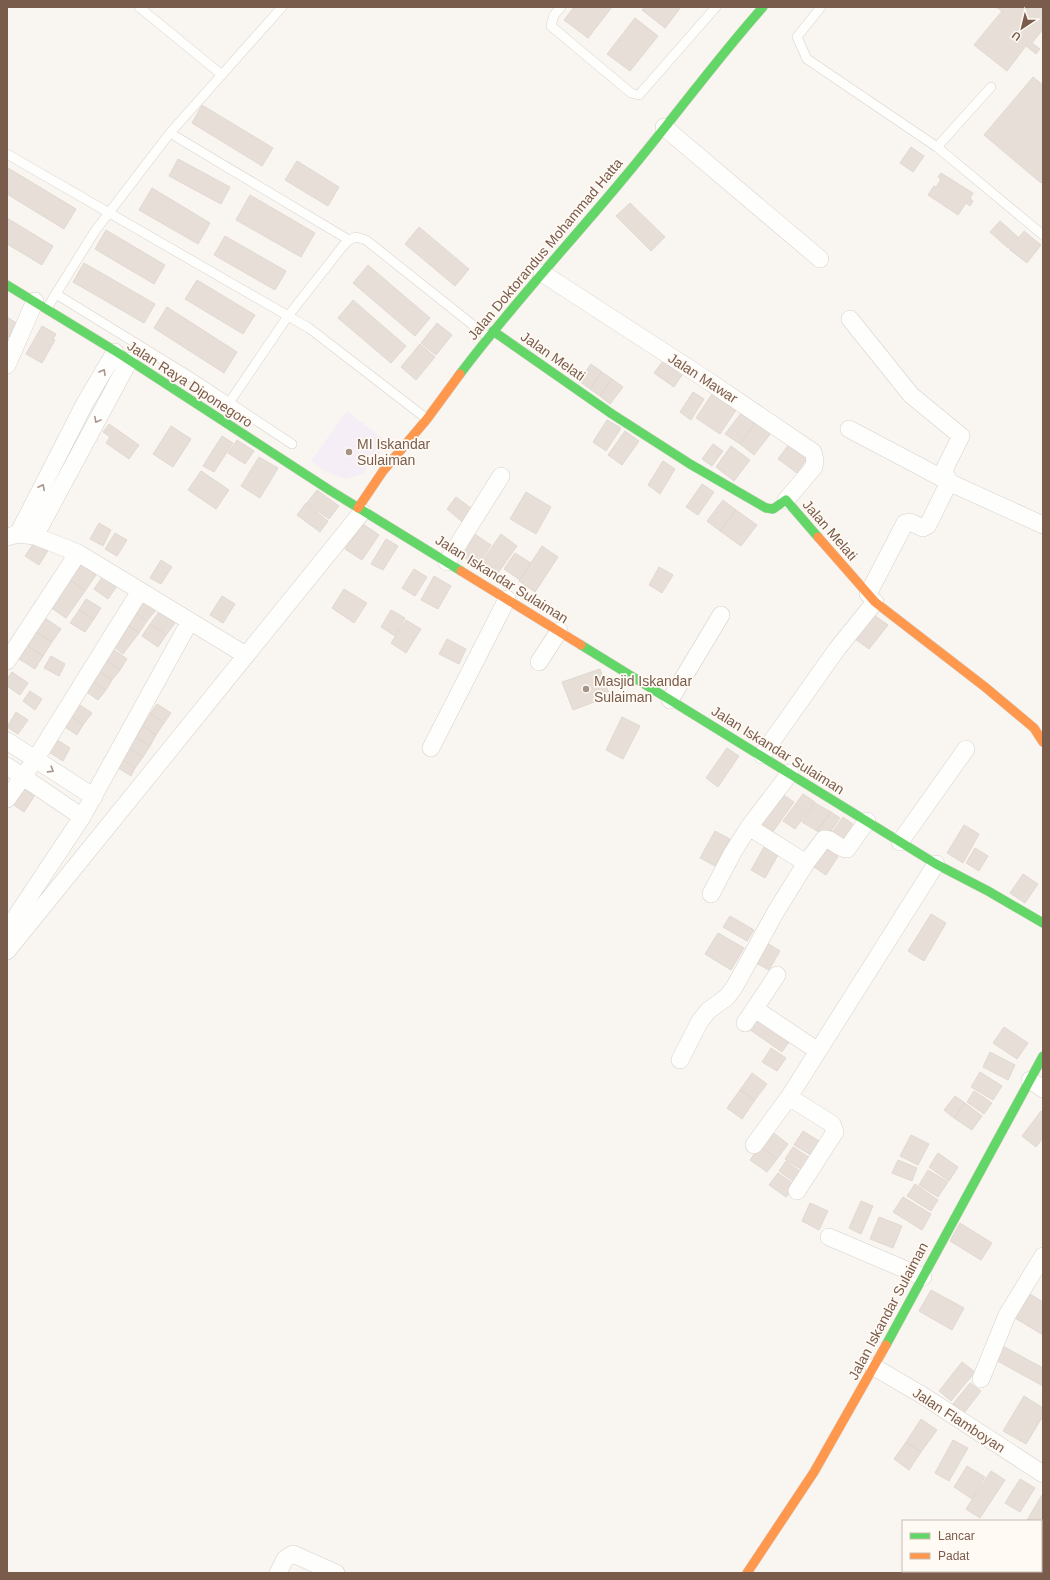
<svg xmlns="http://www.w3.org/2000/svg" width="1050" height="1580" viewBox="0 0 1050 1580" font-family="Helvetica,sans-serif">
<rect width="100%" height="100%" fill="#f9f5f0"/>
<path fill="#f6eef6" d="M347,411l41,32 -26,31 -16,5 -20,-7 -15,-11z"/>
<path fill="#e6ded7" stroke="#e2d8d2" d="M574,7h38l-24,31 -24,-18z
M645,7h36l-16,21 -23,-18z
M996,7h47v22l-11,14 8,6 -4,5 -10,-8 -19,25 -33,-26 28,-34z
M635,18l23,18 -28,35 -23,-17z
M1033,77l10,8v96l-2,2 -57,-48z
M202,105l71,43 -11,18 -70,-43z
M911,147l13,9 -11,16 -13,-9z
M178,159l52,28 -9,17 -52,-28z
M297,161l42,26 -11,19 -43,-26z
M8,168l68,41 -12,20 -57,-35z
M941,173l32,20 -3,5 3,3 -3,5 -4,-3 -8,12 -30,-20 6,-9 2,1 5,-8 -3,-2z
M152,188l58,35 -12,21 -59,-34z
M250,195l65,38 -14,24 -65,-37z
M630,203l35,34 -14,14 -35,-35z
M7,218l46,28 -11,19 -35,-21z
M1000,221l18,16 -10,11 -18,-16z
M419,227l50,42 -14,17 -50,-42z
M106,230l59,35 -11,19 -59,-35z
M1024,231l17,14 -14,18 -18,-14z
M225,236l61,35 -11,19 -61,-35z
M84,263l71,41 -11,19 -71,-41z
M368,265l62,53 -15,18 -62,-53z
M197,280l58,35 -12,19 -58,-35z
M353,300l53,46 -15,17 -53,-45z
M167,307l70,45 -13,21 -70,-45z
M7,317l14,9 -8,13 -6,-3z
M437,323l15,12 -16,20 -15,-12z
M42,326l14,8 -3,5 2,1 -13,23 -16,-9z
M420,344l15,13 -19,23 -15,-13z
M663,361l19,14 -8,12 -20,-14z
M591,364l11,8 -12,17 -11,-8z
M602,372l10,7 -12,17 -10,-7z
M612,379l11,8 -13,17 -10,-8z
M693,392l11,7 -13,21 -11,-8z
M712,394l24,16 -16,24 -24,-16z
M742,412l14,10 -16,22 -15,-10z
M607,420l14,8 -15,23 -13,-9z
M756,422l15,11 -17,22 -14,-11z
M109,424l30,21 -10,14 -23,-16 4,-6 -7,-5z
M171,426l20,13 -18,28 -20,-13z
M625,431l14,10 -17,24 -14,-10z
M222,436l11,7 -19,29 -11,-6z
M237,440l17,11 -9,13 -17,-11z
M713,444l10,7 -11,15 -10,-7z
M789,444l19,13 -11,16 -19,-14z
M731,446l19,14 -16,21 -18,-14z
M259,457l19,11 -18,30 -19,-12z
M663,461l12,8 -15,25 -12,-9z
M201,471l28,19 -13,19 -28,-19z
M702,484l12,8 -16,23 -12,-8z
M317,490l22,16 -10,13 -22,-16z
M526,492l25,15 -15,27 -26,-15z
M456,497l19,14 -10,13 -18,-15z
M723,500l13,10 -16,21 -13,-10z
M306,503l22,18 -8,11 -23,-17z
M736,510l21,15 -16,21 -21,-15z
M99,523l12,7 -8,16 -13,-7z
M363,524l16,11 -17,25 -17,-11z
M115,533l12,7 -10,16 -12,-7z
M473,533l18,12 -14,21 -18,-12z
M501,534l16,12 -19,27 -16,-12z
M386,539l12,7 -15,24 -12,-6z
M36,540l13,9 -10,16 -14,-9z
M542,546l16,11 -23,35 -16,-11z
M515,553l16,10 -11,17 -16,-11z
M161,560l11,7 -11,17 -11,-6z
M80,564l16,11 -11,16 -16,-12z
M659,567l14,8 -11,18 -13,-8z
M414,569l13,8 -12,19 -13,-8z
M103,576l14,10 -9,13 -14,-10z
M434,576l17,10 -13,23 -17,-9z
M69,579l16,12 -19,27 -16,-11z
M344,589l23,14 -13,20 -22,-15z
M222,596l13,8 -12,19 -13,-8z
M86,599l15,9 -7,11 -15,-9z
M142,600l14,10 -9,11 -14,-10z
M79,610l15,9 -9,13 -15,-9z
M391,610l14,8 -10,18 -14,-9z
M133,611l14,10 -8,12 -14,-10z
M159,612l16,11 -9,12 -16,-11z
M874,615l14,10 -19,24 -14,-10z
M45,618l16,11 -9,13 -16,-10z
M406,620l15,9 -15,24 -15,-10z
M125,623l14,10 -16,21 -13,-10z
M150,624l16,11 -8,12 -16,-11z
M36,632l16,10 -9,14 -15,-10z
M447,639l19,10 -7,15 -20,-10z
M28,646l15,10 -8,13 -16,-10z
M110,647l17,12 -7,11 -18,-13z
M51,656l14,8 -6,12 -15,-8z
M102,657l18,13 -8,10 -17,-12z
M95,668l17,12 -6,10 -18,-12z
M600,669l10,27 -37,14 -11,-28z
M12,672l16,11 -8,12 -13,-9v-7z
M88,678l18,12 -8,10 -17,-12z
M30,691l12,8 -7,11 -12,-9z
M77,703l15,10 -9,12 -14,-10z
M157,704l14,9 -7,10 -14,-9z
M16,712l12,8 -10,14 -11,-7z
M150,714l14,9 -8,12 -13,-9z
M69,715l14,10 -6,10 -15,-10z
M622,717l18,9 -17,33 -17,-9z
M143,726l13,9 -6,11 -14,-9z
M136,737l14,9 -7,11 -14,-9z
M54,738l16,10 -7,13 -16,-10z
M129,748l14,9 -8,11 -13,-9z
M727,748l12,8 -21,31 -12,-9z
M122,759l13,9 -4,8 -14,-9z
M22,787l13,8 -11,17 -13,-9z
M779,792l15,10 -22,31 -15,-10z
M803,794l12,8 -20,27 -12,-8z
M815,803l16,9 -14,19 -15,-9z
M831,812l9,6 -13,19 -10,-6z
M843,817l11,8 -15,20 -10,-8z
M964,825l15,9 -16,29 -16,-10z
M715,831l15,8 -15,27 -15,-8z
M824,845l15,10 -13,20 -15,-10z
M764,847l14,8 -13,23 -14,-8z
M975,848l13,8 -9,15 -13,-8z
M1023,874l15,10 -13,19 -15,-10z
M931,914l15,9 -22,38 -16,-10z
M730,916l24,14 -7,11 -24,-14z
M718,933l26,15 -13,22 -26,-16z
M764,941l16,10 -11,19 -17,-9z
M755,1015l36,24 -9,13 -36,-25z
M1004,1027l24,16 -11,16 -24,-16z
M771,1048l15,10 -9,13 -15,-9z
M990,1052l25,13 -7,15 -25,-13z
M980,1072l22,14 -9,14 -22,-13z
M752,1073l15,11 -12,16 -15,-10z
M740,1090l15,10 -13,19 -15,-11z
M974,1091l18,12 -8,11 -17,-12z
M955,1096l10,7 -11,15 -10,-8z
M965,1103l17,13 -10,14 -18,-12z
M1041,1111l2,2v25l-7,9 -14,-11z
M771,1131l17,13 -11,15 -17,-13z
M803,1131l16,10 -8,14 -17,-10z
M911,1135l18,9 -11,21 -18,-9z
M760,1146l17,13 -10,13 -17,-12z
M793,1147l17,11 -8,12 -17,-11z
M938,1153l20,14 -9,14 -20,-14z
M898,1160l19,8 -5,13 -20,-8z
M786,1161l15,11 -7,10 -15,-11z
M928,1170l20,12 -10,15 -19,-12z
M778,1173l17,12 -9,12 -17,-12z
M915,1184l23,16 -7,11 -24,-15z
M903,1197l28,17 -9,16 -29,-18z
M861,1201l12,5 -12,28 -12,-6z
M810,1203l18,8 -9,19 -17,-9z
M879,1217l23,9 -9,22 -23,-9z
M960,1223l32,20 -11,17 -31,-19z
M931,1290l33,18 -12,22 -33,-19z
M1025,1291l18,11v33l-33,-20z
M999,1344l44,24v18l-51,-28z
M962,1362l13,10 -24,29 -12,-10z
M970,1383l11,8 -17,22 -11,-9z
M1024,1396l19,12v8l-17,28 -23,-13z
M921,1419l16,11 -16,22 -15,-10z
M953,1440l15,8 -19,33 -14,-8z
M906,1442l15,10 -12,18 -15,-11z
M967,1466l18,11 -13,22 -18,-12z
M991,1471l14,9 -25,38 -14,-9z
M1020,1479l15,9 -15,24 -15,-9z
M1042,1495h1v32l-1,2 -1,-8 -14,-1z"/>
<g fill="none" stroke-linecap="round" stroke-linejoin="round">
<defs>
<path id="lane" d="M139,7l83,68
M561,7l-7,8 -3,11 80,67 8,2 77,-88
M821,7l-24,30 10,22 130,88 106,88
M170,133l179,107
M937,147l54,-60
M7,154l302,174 118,91
M56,294l133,82 103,68
M47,308l48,-77 75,-98 112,-126
M229,403l59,-87 55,-70 6,-6 7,-3 10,3 122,97"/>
<path id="street" d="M664,127l156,132
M542,273l165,107 106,72 2,8 -1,7 -28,33
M850,319l61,76 50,41 -17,34 5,12 -21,43 -5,3 -13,-6 -5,1 -37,71
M7,365l28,-64
M849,429l106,56 88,40
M18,534l67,-131 30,-51
M35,536l94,-175
M7,537l11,-3 17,2 43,17 161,98
M447,562l54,-86
M7,661l71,-108
M539,662l20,-31
M670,700l51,-85
M7,741l87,56
M431,748l76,-149
M762,755l75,-106 38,-47
M7,766l75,51
M7,799l28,-39 105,-169
M749,827l57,36
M900,842l66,-93
M711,894l22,-42 16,-25 41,-54
M7,930l75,-113 108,-196
M7,951l355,-439
M755,1009l63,42
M745,1023l32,-48
M680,1060l20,-39 9,-11 18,-13 8,-11 40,-73 31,-50 18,-24c8,-1 14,10 23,10l20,-28
M1030,1080l13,9
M789,1097l43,27 3,8 -38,59
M754,1145l35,-48 147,-233
M829,1237l94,40
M874,1367l48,28 121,79
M981,1379l26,-64 36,-59
M278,1573l7,-14 8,-5 43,19"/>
<path id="fast" d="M7,285l113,69 211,137 130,80
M493,331l119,83 78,50 76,44 7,1 13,-9 32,37
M460,374c51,-68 109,-130 163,-195 48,-57 91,-117 140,-172
M581,645l355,219 52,27 55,32
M886,1345l157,-289"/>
<path id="slow" d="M358,508l25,-37 44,-52 33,-45
M818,537l57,65 110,85 49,41 9,14
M461,571l120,74
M747,1573l67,-101 72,-127"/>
</defs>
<use href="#lane" stroke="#d7d1cb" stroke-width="10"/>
<use href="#street" stroke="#d7d1cb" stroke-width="18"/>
<use href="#fast" stroke="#d9d2cb" stroke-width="10"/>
<use href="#slow" stroke="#d9d2cb" stroke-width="10"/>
<use href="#lane" stroke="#fefefd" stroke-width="9"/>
<use href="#street" stroke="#fefefd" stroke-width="17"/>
<use href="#fast" stroke="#63d668" stroke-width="9"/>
<use href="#slow" stroke="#ff974d" stroke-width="9"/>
</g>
<defs><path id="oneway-chevron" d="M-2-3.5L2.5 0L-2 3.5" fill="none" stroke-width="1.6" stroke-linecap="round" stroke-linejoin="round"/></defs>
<g stroke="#a8958b">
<use href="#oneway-chevron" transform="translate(103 372) rotate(-60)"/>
<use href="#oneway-chevron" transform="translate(97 420) rotate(118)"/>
<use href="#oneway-chevron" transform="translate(42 487) rotate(-63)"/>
<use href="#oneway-chevron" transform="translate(51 770) rotate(32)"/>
</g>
<g fill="#a69286" stroke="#fffaf3" stroke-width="1.5">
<circle cx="349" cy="452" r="4"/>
<circle cx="586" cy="689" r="4"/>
</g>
<g text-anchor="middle" stroke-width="3.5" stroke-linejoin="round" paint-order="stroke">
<g font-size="14" fill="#7a5c4d" stroke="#fffaf3">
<text transform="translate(545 249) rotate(-50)" y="5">Jalan Doktorandus Mohammad Hatta</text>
<text transform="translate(553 356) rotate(35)" y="5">Jalan Melati</text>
<text transform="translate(703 378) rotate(33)" y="5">Jalan Mawar</text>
<text transform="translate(190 384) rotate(33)" y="5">Jalan Raya Diponegoro</text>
<text transform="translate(830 530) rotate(49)" y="5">Jalan Melati</text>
<text transform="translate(502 579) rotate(32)" y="5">Jalan Iskandar Sulaiman</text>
<text transform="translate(778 750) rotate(32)" y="5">Jalan Iskandar Sulaiman</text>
<text transform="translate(888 1311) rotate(-62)" y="5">Jalan Iskandar Sulaiman</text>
<text transform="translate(959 1420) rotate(33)" y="5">Jalan Flamboyan</text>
</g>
<g font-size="14" fill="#7a5c4d" stroke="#fffaf3" text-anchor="start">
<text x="357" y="449">MI Iskandar<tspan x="357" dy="16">Sulaiman</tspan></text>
<text x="594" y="686">Masjid Iskandar<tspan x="594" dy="16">Sulaiman</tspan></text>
</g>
</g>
<rect width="1050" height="1580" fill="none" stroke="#7a5c4d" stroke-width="16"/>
<rect x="902" y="1520" width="140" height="52" fill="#fffaf3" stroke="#cabbb1"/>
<rect x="910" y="1533" width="20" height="6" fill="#63d668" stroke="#cabbb1"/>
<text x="938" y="1540" font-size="12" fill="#7a5c4d">Lancar</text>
<rect x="910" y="1553" width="20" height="6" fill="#ff974d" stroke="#cabbb1"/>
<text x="938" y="1560" font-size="12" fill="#7a5c4d">Padat</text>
<g transform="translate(1022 28) rotate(215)" stroke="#fffaf3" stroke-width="3" paint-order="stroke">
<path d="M0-3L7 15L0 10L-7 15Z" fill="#7a5c4d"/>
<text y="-6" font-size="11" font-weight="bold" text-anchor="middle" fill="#7a5c4d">U</text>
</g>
</svg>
